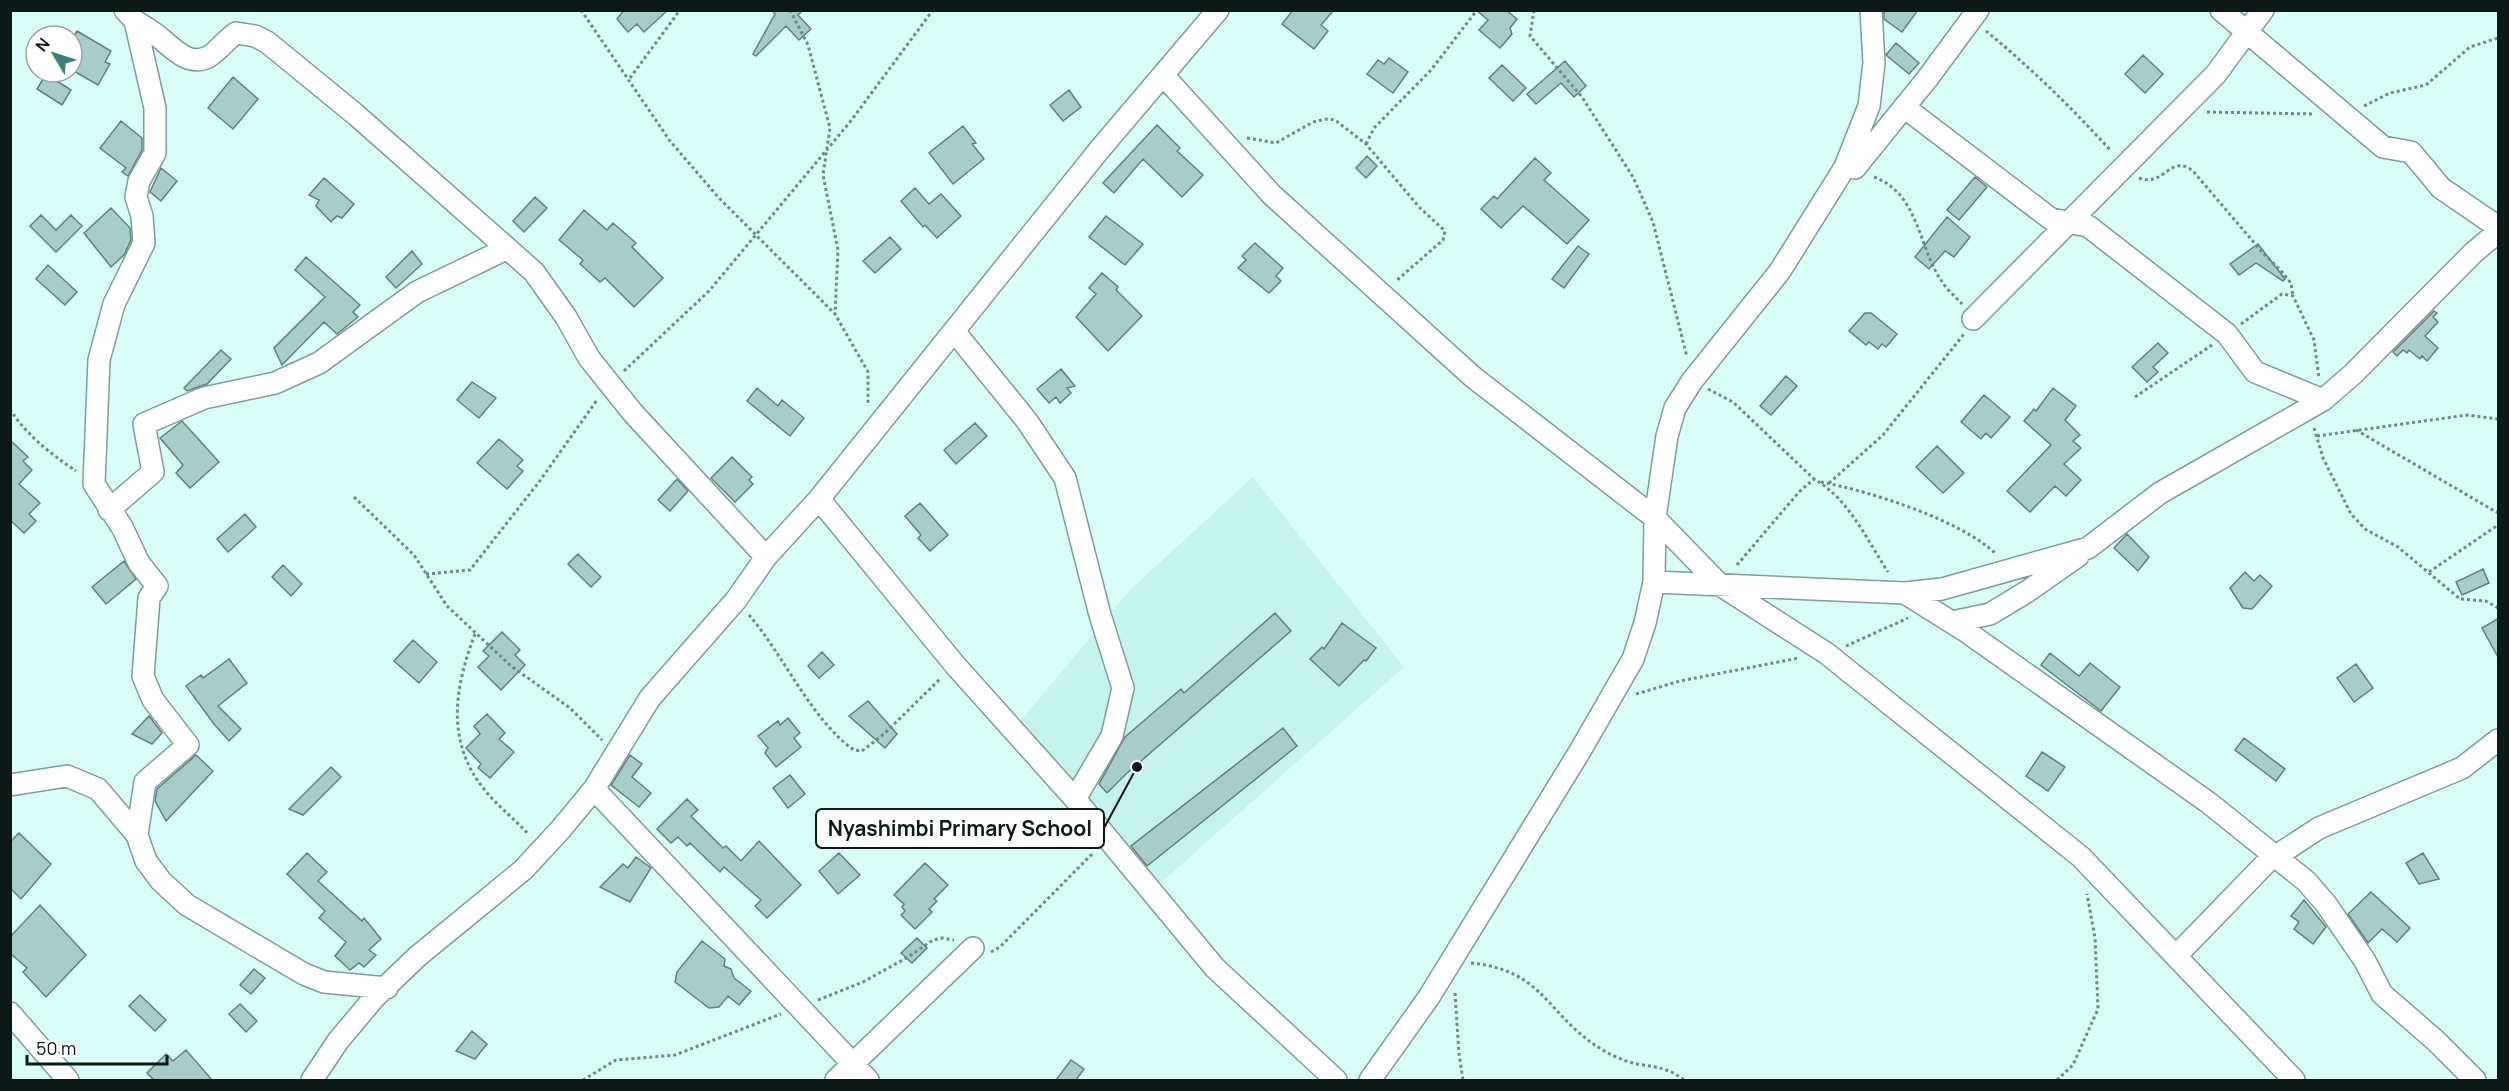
<svg xmlns="http://www.w3.org/2000/svg" width="2509" height="1091" viewBox="0 0 2509 1091" font-family="Manrope,sans-serif">
<rect width="100%" height="100%" fill="#d9fef8"/>
<path fill="#c5f4ed" d="M1253,477l151,190 -248,220 -140,-161 115,-137z"/>
<path fill="#a8ccc7" stroke="#5f817c" stroke-width="1.5" d="M624,10h44l-24,22 -7,-8 -9,8 -11,-13z
M772,10h31l-5,5 13,14 -12,11 -13,-14 -30,30 -3,-2 22,-40z
M1293,10h41l-13,15 7,6 -14,18 -32,-25z
M1476,10h30l11,9 -7,9 2,6 -12,14 -21,-18 9,-10z
M1884,10h34l-16,22 -18,-13z
M77,31l34,20 -6,11 5,2 -12,21 -26,-15v-31z
M1896,43l23,20 -10,11 -23,-19z
M2143,55l20,19 -18,19 -20,-19z
M1389,58l19,14 -15,21 -26,-19 11,-14 6,4z
M1565,61l21,25 -12,11 -13,-14 -25,21 -9,-10z
M1502,65l24,23 -13,13 -24,-23z
M46,74l25,16 -9,15 -25,-16z
M233,77l25,22 -25,30 -25,-21z
M1069,90l12,17 -18,14 -13,-16z
M121,121l21,17v12l-14,26 -6,-4 4,-4 -26,-20z
M1157,125l23,23 -3,3 26,24 -21,22 -39,-38 -29,34 -11,-10z
M963,126l13,17 -4,1 12,15 -31,25 -24,-31z
M1367,156l10,10 -11,12 -10,-10z
M1535,158l16,15 -7,7 45,40 -22,24 -44,-38 -22,22 -20,-19 13,-13 3,3z
M161,168l16,13 -16,20 -11,-9z
M1975,177l12,10 -28,33 -12,-10z
M324,178l30,26 -12,14 -5,-2 -6,6 -15,-16 3,-6 -10,-5z
M915,188l14,16 12,-10 20,22 -24,22 -12,-13 -2,2 -22,-26z
M535,197l12,11 -23,24 -11,-11z
M111,208l19,20 1,12 -7,15 -13,12 -27,-34z
M584,210l23,20 6,-7 23,20 -4,4 31,31 -29,29 -29,-29 -5,4 -20,-18 3,-4 -24,-20z
M41,215l15,15 15,-15 11,11 -26,26 -26,-26z
M1106,216l37,28 -18,21 -36,-28z
M1947,217l23,20 -16,20 -9,-6 -16,18 -14,-12z
M890,237l11,12 -26,24 -12,-12z
M1255,243l28,25 -7,8 5,5 -12,12 -31,-25 8,-8 -4,-4z
M2258,244l27,35 -2,2 -27,-18 -17,12 -9,-11z
M1578,246l11,8 -25,34 -12,-9z
M412,251l10,13 -26,24 -10,-11z
M306,257l54,48 -7,7 5,5 -21,17 -13,-12 -42,43 -8,-17 51,-51 -30,-27z
M48,265l29,27 -12,13 -29,-26z
M1102,273l16,14 -2,3 26,26 -34,35 -32,-34 20,-23 -7,-6z
M2434,311l3,2 -4,4 5,5 -13,14 13,12 -11,13 -5,-5 -2,3 -11,-9 -2,3 -4,-3 -6,6 -4,-4z
M1865,313h6l26,21 -11,13 -4,-3 -4,5 -9,-7 -3,3 -17,-14z
M2158,343l10,10 -15,14 5,5 -11,10 -15,-15z
M221,350l10,9 -24,25 -20,7 -3,-3z
M1061,369l14,17 -8,2 4,5 -11,10 -4,-6 -7,6 -12,-14z
M1786,376l11,10 -26,29 -11,-9z
M472,382l24,16 -17,20 -22,-18z
M757,388l21,18 4,-6 22,18 -14,18 -43,-35z
M2053,388l23,18 -11,14 15,15 -7,6 8,7 -17,16 17,16 -15,16 -11,-10 -25,26 -23,-21 44,-46 -27,-24 10,-12 2,2z
M1984,395l26,22 -19,21 -5,-5 -5,6 -20,-17z
M182,421l37,41 -29,26 -14,-15 7,-8 -23,-27z
M975,423l12,13 -31,28 -12,-14z
M499,439l24,21 -6,6 6,5 -16,18 -30,-26z
M10,440l18,17 -5,4 9,9 -13,14 21,19 -11,11 7,7 -12,12 -14,-13z
M1937,446l27,27 -21,20 -27,-26z
M732,457l20,20 -3,3 4,4 -18,18 -24,-24z
M677,479l11,12 -18,20 -12,-11z
M920,503l28,32 -18,16 -12,-13 3,-3 -16,-19z
M245,514l11,13 -28,25 -11,-13z
M2127,534l22,23 -11,14 -24,-23z
M578,554l23,23 -10,10 -23,-23z
M124,561l12,18 -30,25 -14,-17z
M283,565l19,19 -11,12 -19,-19z
M2483,569l6,14 -27,12 -6,-13z
M2245,572l9,9 6,-6 12,11 -20,23 -9,-1 -13,-20z
M1275,613l16,18 -165,143 -19,19 -8,-9 26,-47 56,-48 3,4z
M2499,618v41l-17,-31z
M1342,623l34,25 -10,13 -2,-1 -25,26 -29,-27 12,-12 2,2z
M502,632l18,18 -5,5 10,10 -24,25 -23,-23 11,-11 -6,-5z
M413,640l24,22 -18,21 -25,-22z
M822,652l12,13 -15,13 -11,-12z
M2050,653l29,23 11,-13 30,24 -19,24 -60,-46z
M229,659l18,24 -29,23 23,23 -12,12 -15,-17 -28,-38 15,-11 2,3z
M2356,664l17,24 -19,14 -17,-24z
M868,701l29,33 -12,14 -36,-32z
M487,714l18,19 -6,6 15,13 -24,26 -12,-10 3,-4 -15,-16 14,-14 -6,-8z
M149,716l13,17 -10,11 -20,-10z
M788,718l12,15 -6,5 7,9 -25,20 -11,-14 3,-5 -10,-12 20,-15 2,4z
M1283,728l14,18 -150,120 -16,-20z
M2244,738l41,31 -9,12 -41,-31z
M2042,752l23,15 -17,24 -22,-15z
M196,755l17,16 -47,50 -11,-20 2,-12z
M630,755l12,9 -10,13 19,16 -12,14 -28,-22z
M331,767l10,10 -38,38 -14,-6z
M790,775l15,19 -17,14 -15,-20z
M687,799l11,11 -7,6 32,32 3,-2 15,15 18,-20 42,44 -34,33 -12,-12 6,-6 -37,-33 -4,5 -30,-29 -3,3 -9,-9 -7,6 -14,-14z
M19,833l32,31 -30,35 -11,-11v-46z
M307,853l20,19 -9,9 44,40 2,-3 17,21 -12,11 7,5 -12,12 -5,-4 -9,7 -15,-14 11,-14 -27,-24 6,-7 -38,-37z
M839,853l21,22 -22,19 -19,-23z
M2423,853l16,26 -20,5 -13,-21z
M636,857l15,11 -21,34 -30,-15 23,-23 5,4z
M925,863l23,22 -14,14 3,2 -8,8 3,3 -17,17 -14,-14 4,-4 -3,-4 2,-3 -10,-9z
M2371,892l39,36 -13,14 -15,-13 -14,14 -20,-29z
M2304,900l22,27 -13,17 -19,-15 5,-7 -8,-6z
M40,905l46,50 -40,42 -23,-25 4,-4 -17,-15v-16z
M917,938l10,10 -15,15 -11,-10z
M702,941l23,18 -1,7 7,3 3,9 17,13 -12,14 -11,-9 -9,11 -10,1 -34,-26 2,-10z
M254,969l11,9 -14,16 -11,-9z
M140,995l26,25 -11,11 -26,-25z
M240,1004l17,17 -11,11 -17,-18z
M472,1031l15,13 -12,15 -19,-8z
M186,1050l26,30h-58l-7,-7 19,-19 7,7z
M1071,1060l13,9 -8,11h-20z"/>
<g fill="none" stroke-linecap="round" stroke-linejoin="round">
<defs>
<path id="minor" d="M125,10l10,11 20,87v45l-16,28 -3,16 6,19 2,27 -30,61 -15,56 -5,124 28,43 17,36 18,23 -8,12 -6,78 10,24 35,45 -43,37 -8,53
M2221,10l162,137 28,5 30,36 57,39
M135,21c8,5 17,10 24,16 14,11 29,30 49,20 6,-2 19,-18 28,-24l19,3 12,6 88,72 179,158 32,45 23,41 44,55 133,144
M1163,75l109,120 201,182 182,141 65,67 106,68 255,204 213,223
M1904,107l147,112 37,7 139,108 28,38 68,28
M1855,168l72,-89 51,-69
M1973,319l243,-245 47,-64
M954,331l73,90 38,57 35,137 23,73 -11,48 -37,63
M819,499l136,166 120,134 140,169 121,112
M109,510l44,-38 -9,-48 60,-26 71,-15 44,-20 98,-71 89,-43
M1654,582l251,11 37,-4 146,-41 72,-55 163,-93 30,-26 120,-121 25,-21
M1905,593l59,37 245,173 97,78 20,23 39,57 17,33 54,47 39,39
M1952,622l38,-8 38,-23 50,-35
M10,785l57,-9 31,13 39,46 9,26 15,20 26,24 117,69 20,8 63,6
M594,789l274,291
M2176,956l91,-94 52,-34 143,-60 36,-28
M10,1013l58,67
M312,1080l26,-39 36,-43 44,-42 105,-86 38,-41 33,-40 56,-91 86,-98 30,-43 53,-58 281,-350 118,-139
M836,1080l137,-132
M1370,1080l59,-83 151,-246 53,-92 12,-36 9,-41 1,-64 12,-82 8,-28 17,-27 88,-110 65,-104 24,-61 5,-43 -3,-53"/>
</defs>
<use href="#minor" stroke="#7c9e99" stroke-width="24"/>
<path stroke="#6f8884" stroke-width="3" stroke-dasharray="3 3" stroke-linecap="butt" d="M581,10l89,131 48,56 117,117 33,58v34
M790,10l18,35 22,83 -7,47 15,75 -3,64
M1534,10l-4,26 52,61 51,80 20,45 34,135
M1986,31c45,37 86,77 125,120
M630,78l50,-68
M2364,106l26,-13 36,-8 44,-38 28,-9
M2207,112l107,2
M1247,138l29,5 37,-21 13,-3 9,1 31,24 53,63 26,24 -2,9 -47,41
M1366,144l8,-16 57,-58 46,-60
M1874,177c46,17 44,72 69,106 5,8 13,14 19,21
M2139,178c25,10 31,-25 54,-7l69,81 20,20 9,11 2,13
M2241,324l41,-30 11,2 21,44 5,38
M624,371l85,-80 141,-169 83,-112
M1708,389l25,13 81,77
M2135,397l77,-52
M10,409c16,26 41,45 66,62
M2314,428l9,30 28,56 14,15 33,18 62,52 26,2 12,7
M2356,430l142,83
M2317,436l150,-21 31,4
M1821,482c48,9 140,38 175,72
M1829,483l54,-48 81,-101
M354,497l60,58 33,51 64,60 59,42 32,32
M1737,565l62,-73 15,-13c35,20 53,61 74,93
M2429,572l69,-47
M426,574l44,-4 69,-88 58,-82
M749,615c34,39 63,106 105,135l8,1 22,-17 57,-56
M475,634c-20,52 -30,107 9,155 13,17 31,30 45,46
M1846,646l62,-28
M1636,694l44,-13 119,-23
M991,952l9,-5 94,-95
M1471,963c71,7 74,48 124,82 11,8 28,16 42,19 18,3 32,4 47,16
M1455,993l4,61 4,26
M818,1000l45,-18 45,-25 25,-17 9,-2 12,2
M583,1080l33,-20 59,-5 106,-41
M2057,1080l16,-15 25,-56 -3,-71 -8,-44"/>
<use href="#minor" stroke="#fff" stroke-width="21"/>
</g>
<path fill="none" stroke="#0b1917" stroke-width="2" d="M1137 767L1104 828"/>
<circle fill="#0b1917" stroke="#fff" stroke-width="2" cx="1137" cy="767" r="6"/>
<rect fill="#fff" stroke="#0b1917" stroke-width="2" x="816" y="809" width="288" height="39" rx="6"/>
<g font-size="21" text-anchor="middle" font-weight="bold" fill="#0b1917">
<text x="960" y="836">Nyashimbi Primary School</text>
</g>
<rect width="2509" height="1091" fill="none" stroke="#0b1917" stroke-width="24"/>
<g transform="translate(54 54) rotate(309)"><circle r="28" fill="#ffffff" stroke="#9da3a2" stroke-width="1.5"/>
<path d="M0-4.5L10 22L0 15L-10 22Z" fill="#3b8179"/>
<text y="-9" font-size="16" font-weight="bold" text-anchor="middle" fill="#0b1917">N</text>
</g>
<path d="M27 1055v9h140v-9" fill="none" stroke="#0b1917" stroke-width="3"/>
<text x="36" y="1055" font-size="18" fill="#0b1917" stroke="#ffffff" stroke-width="4.5" paint-order="stroke">50 m</text>
</svg>
